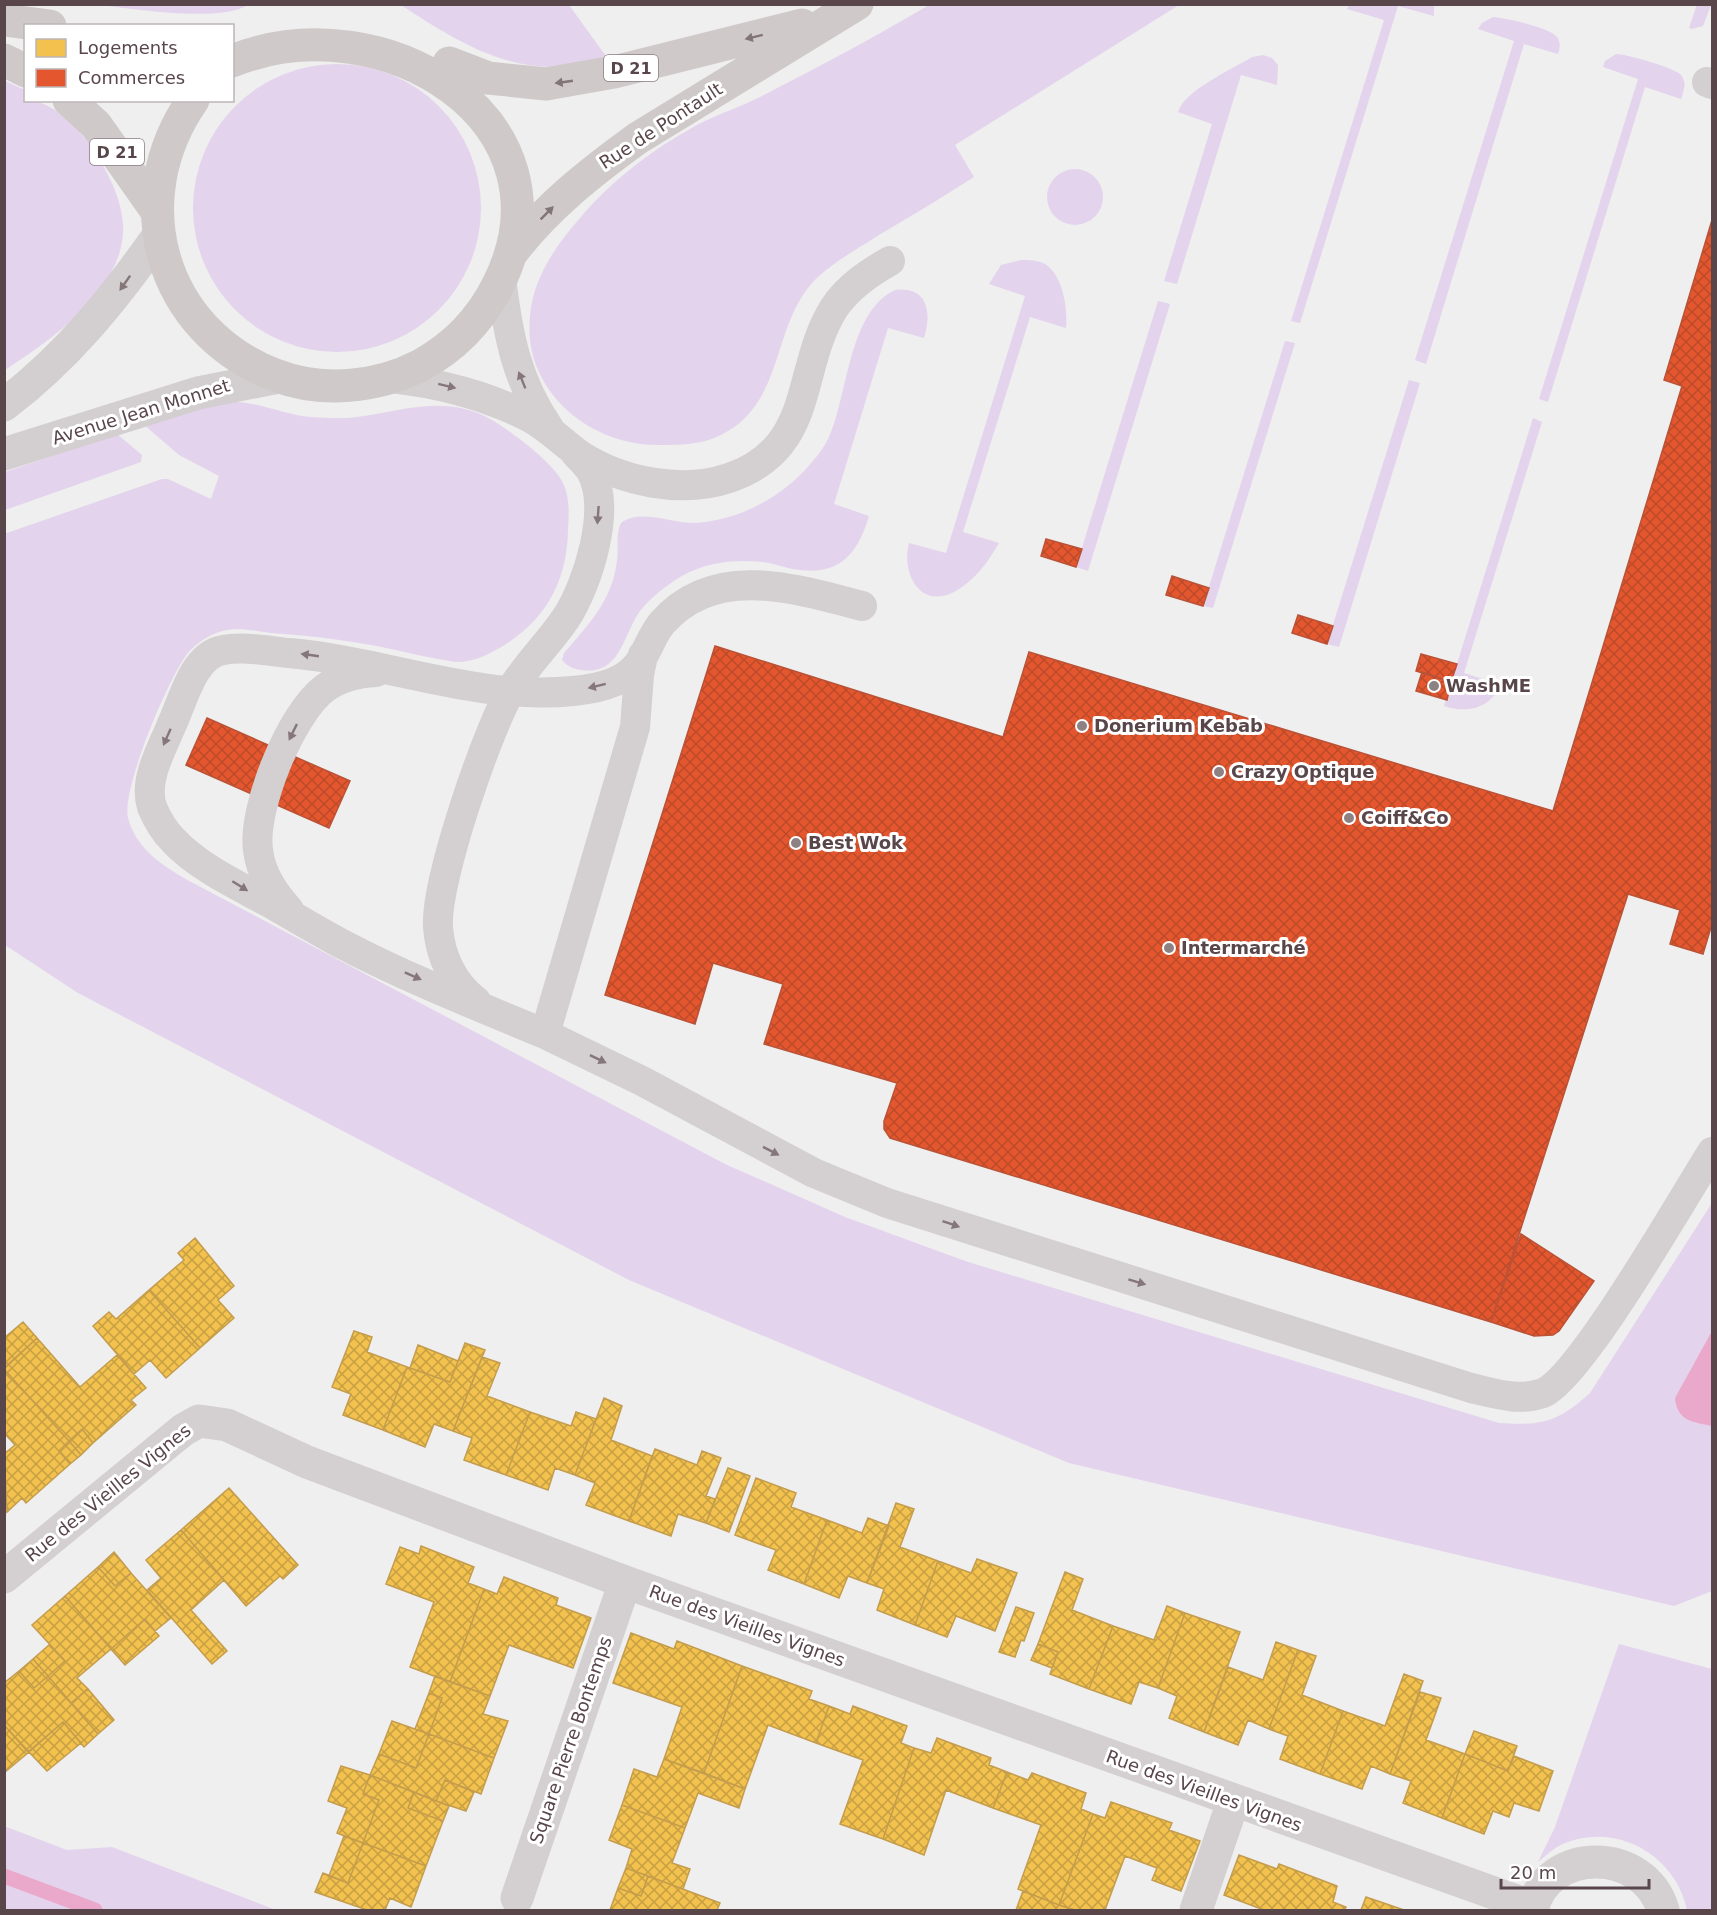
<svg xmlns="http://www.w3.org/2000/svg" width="1717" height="1915" viewBox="0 0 1717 1915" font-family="'DejaVu Sans',sans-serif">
<defs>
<pattern id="homes-cross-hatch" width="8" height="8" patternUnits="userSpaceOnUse" patternTransform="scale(1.5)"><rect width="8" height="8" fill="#f2c14e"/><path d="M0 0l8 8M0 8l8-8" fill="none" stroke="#c79f43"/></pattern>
<pattern id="shops-cross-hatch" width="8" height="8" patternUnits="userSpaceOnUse" patternTransform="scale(1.5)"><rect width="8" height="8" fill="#e4572e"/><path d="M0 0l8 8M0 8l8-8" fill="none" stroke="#bc4a29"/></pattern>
</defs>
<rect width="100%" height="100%" fill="#eeefee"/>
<path fill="#e4d3ed" d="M1697,4l14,1 -8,21 -11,3 -3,-1z
M109,5v-1l139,1c-28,17 -106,5 -140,1z
M401,5h168l39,54c-17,3 -34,7 -51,8 -58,2 -110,-32 -156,-62z
M929,5h250l-224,140 19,32c-31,20 -63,39 -95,58 -23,15 -48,28 -67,48 -41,47 -28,121 -91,152 -19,10 -42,10 -63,10 -70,0 -136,-56 -128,-129 3,-38 26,-71 50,-98 34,-40 78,-73 125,-97 19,-9 40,-16 59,-26 56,-29 111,-58 165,-90z
M1349,5l85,-1v12l-36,-10 -98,317 -9,-2 93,-301 -37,-11z
M1493,17c13,1 54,10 63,19 5,5 4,12 2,18l-34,-10 -98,320 -11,-4 99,-319 -36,-12 4,-6z
M1616,54c10,0 59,14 65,21 6,8 3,15 0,24l-36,-12 -97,315 -9,-3 99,-320 -35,-12 2,-6z
M1263,55l9,3 6,7 -1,20 -36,-10 -64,209 -13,-3 48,-157 -34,-12c7,-22 53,-42 74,-55z
M193 208a144 144 0 1 1 288 0a144 144 0 1 1-288 0Z
M5,81l20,9 1,10c26,1 49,24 64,45 16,23 31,51 33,79 4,64 -72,116 -118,146z
M1047 197a28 28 0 1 1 56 0a28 28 0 1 1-56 0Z
M1021,260c8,0 17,0 24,4 18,11 23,45 21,64l-36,-11 -67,215 36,11c-11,19 -24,37 -43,48 -36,20 -55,-18 -47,-48l37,10 79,-257 -36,-12 12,-19z
M895,290c33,-4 37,23 29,48l-36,-10 -54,176 35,12c-12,40 -31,61 -76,53 -10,-2 -20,-6 -31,-7 -27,-3 -56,0 -80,14 -14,8 -31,21 -42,35 -17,23 -19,65 -59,59 -8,-1 -14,-4 -19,-10l2,-7c25,-29 48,-52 53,-92 2,-13 -2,-26 4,-38 19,-15 52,1 75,0 41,-3 81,-23 109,-53 9,-10 18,-20 24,-33 19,-41 19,-125 66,-147z
M1158,301l12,3 -82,267 -12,-4z
M1285,341l10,2 -82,265 -10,-2z
M1409,380l11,3 -81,264 -12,-3z
M236,402c26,1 49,13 75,15 15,1 31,2 46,0 46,-6 89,-23 133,2 20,11 62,43 72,62 8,15 7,32 6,49 -1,49 -20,87 -62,114 -16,10 -31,18 -50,18 -29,-4 -57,-12 -85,-17 -33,-6 -66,-10 -100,-12 -15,-2 -34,-6 -49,-2 -12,3 -27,13 -34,22 -19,23 -67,137 -60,165 8,32 38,50 65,65l532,281 120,53 123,45 531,161c43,3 59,-1 91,-30l122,-190v388l-38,15 -605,-143 -440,-183 -551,-287 -73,-48 -1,-411 158,-55h6l43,20 8,-23 -40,-21 -36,-31 61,-18z
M1533,418l9,4 -78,251 37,12c-11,23 -33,29 -57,21z
M117,434l25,21 -1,7 -136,48v-38z
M1619,1644l93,25v241h-25c-11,-54 -69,-88 -122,-67 -11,4 -18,12 -27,19l17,-35z
M4,1826l63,24 45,-3 164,63h-271z"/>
<path fill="#eaa9cb" d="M1712,1331v95c-19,-4 -35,-5 -37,-28z"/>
<path fill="url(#homes-cross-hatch)" stroke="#c49c4d" stroke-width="1.5" d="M195,1238l39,48 -16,14 16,18 -34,30 -51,-58 35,-30 -6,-7z
M149,1290l51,58 -34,30 -16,-18 -16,14 -41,-48 16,-14 7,7z
M23,1322l14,16 -33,30v-30z
M354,1331l18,6 -5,15 40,15 -24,63 -40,-15 8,-21 -19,-7z
M37,1338l43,49 37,-32 29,33 -15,12 5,5 -43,38 -11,-14 -13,12 -65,-72z
M465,1343l20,7 -32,81 -19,-7 -9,23 -42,-17 24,-63 43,15z
M418,1345l40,16 -8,21 -40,-14z
M482,1357l18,6 -13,33 43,16 -24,63 -42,-15 8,-22 -19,-7z
M4,1369l65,72 -10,10 11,13 -44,39 -4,-5 -15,14 -3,-58 11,-9 -11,-12z
M604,1398l18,8 -11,34 41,16 -23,65 -43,-16 9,-22 -20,-8z
M530,1412l41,14 5,-14 20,7 -21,56 -20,-7 -7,22 -42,-15z
M82,1429l11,14 -12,12 -12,-14z
M69,1441l12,14 -11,9 -11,-13z
M655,1449l42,16 5,-14 19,7 -15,38 9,3 -9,24 -28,-9 -7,22 -42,-15z
M728,1468l22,8 -21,56 -23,-9z
M756,1478l40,15 -5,14 36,13 -23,64 -36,-14 8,-20 -41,-15z
M229,1488l69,77 -15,14 -3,-3 -34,30 -65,-76z
M896,1503l18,6 -14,38 38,14 -23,64 -38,-15 7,-21 -17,-6z
M868,1518l21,8 -22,57 -19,-7 -9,22 -35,-14 23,-64 35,13z
M181,1530l43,50 -33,30 36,41 -15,13 -65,-74 14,-12 -15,-18z
M421,1546l53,21 -6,16 16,6 -34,93 -40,-15 24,-65 -48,-18 14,-37 19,7z
M114,1552l17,21 -16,13 -17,-19z
M977,1559l40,14 -22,58 -39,-15 -9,21 -32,-12 23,-64 33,12z
M98,1567l17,19 16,-13 40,45 -16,13 -10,-12 -34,30 -46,-53z
M1065,1572l18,7 -11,31 41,16 -24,63 -39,-15 8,-22 -20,-8z
M504,1577l54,21 -2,7 35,13 -18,50 -64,-23 -19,51 -40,-14 34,-93 13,5z
M65,1596l46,53 -34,29 11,11 -17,14 -23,-27 17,-15 -33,-36z
M1167,1606l18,7 -27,75 -19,-6 -8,22 -42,-15 24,-63 41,14z
M1016,1607l18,6 -10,28 -3,-1 -6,17 -16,-5z
M1185,1613l55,19 -36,100 -35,-14 8,-22 -19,-8z
M145,1619l14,17 -34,29 -14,-16z
M631,1633l43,16 3,-8 65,25 -38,107 -40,-14 18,-52 -69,-24z
M1276,1642l22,8 -29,79 -21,-9 -10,25 -34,-13 24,-65 35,13z
M1038,1644l20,8 -6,16 -21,-8z
M49,1645l16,16 -17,15 -15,-17z
M1298,1650l18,6 -14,39 41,16 -23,63 -40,-15 8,-23 -19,-7z
M33,1659l15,17 -14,12 -15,-17z
M742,1666l70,25 -3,8 20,7 -13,37 -48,-18 -23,64 -41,-16z
M19,1671l15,17 14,-12 50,58 -14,13 -21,-25 -35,30 -24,-27v-42z
M1404,1674l19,7 -33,93 -19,-8 -9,23 -42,-15 23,-63 42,15z
M435,1676l55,20 -7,18 25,7 -14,37 -65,-24 13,-36 -13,-5z
M88,1689l26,31 -16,14 -27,-31z
M1420,1692l21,6 -15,42 39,14 -23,64 -39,-15 8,-22 -21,-7z
M429,1693l13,5 -13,36 -14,-5z
M829,1706l21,8 3,-8 54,20 -6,17 13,5 -31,91 -43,-15 23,-64 -47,-17z
M392,1721l37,13 -13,34 -37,-14z
M63,1722l18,21 -34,28 -18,-19z
M4,1725l25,27 -25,21z
M1474,1731l43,15 -9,25 -43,-17z
M429,1734l65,24 -13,36 -36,-14 -9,21 -66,-26 9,-21 37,14z
M937,1738l54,20 -2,7 18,7 -14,36 -47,-18 -22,65 -41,-16 31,-91 17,5z
M1465,1754l43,17 6,-15 39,15 -14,40 -25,-8 -5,14 -16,-6 -9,23 -42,-16z
M664,1759l81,30 -6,19 -41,-15 -13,35 -63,-23 12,-36 23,8z
M341,1766l29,9 -7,19 16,6 -16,43 -26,-10 10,-25 -19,-7z
M1007,1772l21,8 4,-7 54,20 -5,16 12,5 -34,91 -41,-16 23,-64 -48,-17z
M370,1775l44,17 -6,16 35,13 -17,45 -63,-23 16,-43 -16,-6z
M445,1780l29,12 -8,19 -30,-10z
M414,1792l35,14 -6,15 -35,-13z
M1111,1802l61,21 -3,7 31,11 -19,50 -29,-11 5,-12 -32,-12 -20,54h-30l-16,-5 34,-91 12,4z
M622,1805l63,23 -13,35 18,6 -7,20 -57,-21 6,-19 -23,-9z
M344,1836l19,7 -15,40 -19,-7z
M363,1843l63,23 -15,41 -21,-9 -5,12h-18l-52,-18 8,-19 25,10z
M1239,1855l38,14 2,-5 58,22 -4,16 13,5 -2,3h-80l-40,-15z
M626,1868l22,8 -7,20 -23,-8z
M648,1876l72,27 -3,7h-107l8,-22 23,8z
M1023,1891l36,14 16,5h-59z
M1366,1897l38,13h-43z"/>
<path fill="url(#shops-cross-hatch)" stroke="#ba5237" stroke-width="1.5" d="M1712,220v704l-9,30 -33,-10 10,-34 -52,-16 -137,428 -601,-184 -6,-9v-8l13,-38 -133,-39 19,-60 -70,-21 -18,61 -90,-29 110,-349 288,91 26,-85 524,159 129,-425 -18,-6z
M1046,539l36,10 -6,18 -35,-11z
M1172,576l37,12 -6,18 -37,-11z
M1298,615l35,11 -6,18 -35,-11z
M1421,654l36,10 -6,18 -35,-11z
M1422,672l29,10 -4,18 -31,-9z
M207,718l143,63 -21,47 -143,-63z
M1521,1234l73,47 -35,50 -6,4 -19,1 -43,-14z"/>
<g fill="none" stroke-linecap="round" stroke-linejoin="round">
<path stroke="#eaa9cb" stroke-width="15" d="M4,1876l91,34"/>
<path stroke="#d4cfd0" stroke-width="30" d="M1707,82l5,2
M501,278c7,57 15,102 48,150
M390,378c49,5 95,17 139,39 19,10 34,26 51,38 42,27 102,39 149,23 88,-30 66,-108 105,-170 14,-21 35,-35 56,-47
M643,655l-4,20 -4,52 -90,307c-67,-28 -136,-55 -201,-89 -26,-14 -51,-29 -76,-43 -31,-17 -70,-35 -95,-62 -9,-9 -16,-21 -21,-33 -9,-27 10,-58 20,-83 11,-23 21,-69 51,-74 21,-4 45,1 66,3 95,8 188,48 284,38 23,-2 52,-8 66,-28 9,-13 13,-28 23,-40 53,-61 134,-34 200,-17
M289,910c-16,-18 -28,-36 -31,-60 -6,-41 33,-137 67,-162 15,-11 32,-15 51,-16
M476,1001c-23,-17 -36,-45 -38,-74 -3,-45 49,-196 73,-237 16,-26 38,-47 55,-72 22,-34 46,-109 25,-147 -4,-6 -10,-12 -15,-17
M545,1034l97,47 172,92 73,30 584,185c23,5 48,14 72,5 38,-16 141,-197 169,-241"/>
<path stroke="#d4cfd0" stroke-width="33" d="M4,1577l179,-147 16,-9 28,4 80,37 318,120 908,325
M517,1898l108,-316
M1196,1910l37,-108
M1532,1910c15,-64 112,-64 131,0"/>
<path stroke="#d3cecf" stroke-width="33" d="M4,405c63,-48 110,-106 155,-170
M4,454l194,-61 81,-16"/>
<path stroke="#cfc9ca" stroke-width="33" d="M4,20l46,6
M4,60l22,11
M449,63l39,15 58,6 68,-12 188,-47
M69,100l27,25 60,85
M193,100c-70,100 -33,231 82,275 46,18 102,13 146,-10 33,-18 60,-46 77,-80 82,-164 -115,-285 -266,-224
M510,255c35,-47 81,-83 128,-117l219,-134"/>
</g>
<defs><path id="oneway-solid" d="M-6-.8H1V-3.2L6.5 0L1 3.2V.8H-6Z" transform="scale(1.5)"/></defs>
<g fill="#827477">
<use href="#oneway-solid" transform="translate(754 37) rotate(166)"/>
<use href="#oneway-solid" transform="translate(564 82) rotate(172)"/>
<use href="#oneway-solid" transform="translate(547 213) rotate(-45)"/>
</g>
<use fill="#847679" href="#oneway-solid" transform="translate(125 283) rotate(125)"/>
<g fill="#84767a">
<use href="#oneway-solid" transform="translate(522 380) rotate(-112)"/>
<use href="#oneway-solid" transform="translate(447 386) rotate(14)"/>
<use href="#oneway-solid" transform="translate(598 515) rotate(94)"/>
<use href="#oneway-solid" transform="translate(310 655) rotate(-172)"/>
<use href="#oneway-solid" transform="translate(597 686) rotate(166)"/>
<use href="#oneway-solid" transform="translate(293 732) rotate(116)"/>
<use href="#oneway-solid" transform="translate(167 737) rotate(114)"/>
<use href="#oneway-solid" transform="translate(240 886) rotate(32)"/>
<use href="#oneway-solid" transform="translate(413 976) rotate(24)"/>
<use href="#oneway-solid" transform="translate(598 1059) rotate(26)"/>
<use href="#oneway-solid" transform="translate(771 1151) rotate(27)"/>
<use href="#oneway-solid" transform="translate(951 1224) rotate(19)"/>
<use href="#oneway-solid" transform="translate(1137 1282) rotate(17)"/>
</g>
<g fill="#8d8184" stroke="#fff" stroke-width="2">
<circle cx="1434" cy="686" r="6"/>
<circle cx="1082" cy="726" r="6"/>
<circle cx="1219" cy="772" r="6"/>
<circle cx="1349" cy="818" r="6"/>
<circle cx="796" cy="843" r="6"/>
<circle cx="1169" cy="948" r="6"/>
</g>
<g text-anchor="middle" stroke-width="6" stroke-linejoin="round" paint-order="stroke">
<g fill="#fff" stroke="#8b7e81" stroke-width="1.5">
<rect x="604" y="55" width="54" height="26" rx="4.5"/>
<rect x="90" y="139" width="54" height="26" rx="4.5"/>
</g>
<g font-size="16" font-weight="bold" fill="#59464b">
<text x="631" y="74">D 21</text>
<text x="117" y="158">D 21</text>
</g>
<g font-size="18" fill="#59464b" stroke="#fff">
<text transform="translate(661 126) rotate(-33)" y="6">Rue de Pontault</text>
<text transform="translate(141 412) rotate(-17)" y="6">Avenue Jean Monnet</text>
<text transform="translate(108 1493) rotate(-39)" y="6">Rue des Vieilles Vignes</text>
<text transform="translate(747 1626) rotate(20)" y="6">Rue des Vieilles Vignes</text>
<text transform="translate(571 1740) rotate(-71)" y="6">Square Pierre Bontemps</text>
<text transform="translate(1204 1791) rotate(20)" y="6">Rue des Vieilles Vignes</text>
</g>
<g font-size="18" font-weight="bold" fill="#59464b" stroke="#fff" text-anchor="start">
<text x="1446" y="692">WashME</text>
<text x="1094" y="732">Donerium Kebab</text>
<text x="1231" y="778">Crazy Optique</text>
<text x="1361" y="824">Coiff&amp;Co</text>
<text x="808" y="849">Best Wok</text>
<text x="1181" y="954">Intermarché</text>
</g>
</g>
<rect width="1717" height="1915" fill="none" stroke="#59464b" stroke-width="12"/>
<rect x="24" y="24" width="210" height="78" fill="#ffffff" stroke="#bdb5b7" stroke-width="1.5"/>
<rect x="36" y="39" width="30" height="18" fill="#f2c14e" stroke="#bdb5b7" stroke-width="1.5"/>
<text x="78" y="54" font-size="18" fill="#59464b">Logements</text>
<rect x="36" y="69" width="30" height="18" fill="#e4572e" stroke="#bdb5b7" stroke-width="1.5"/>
<text x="78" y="84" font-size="18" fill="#59464b">Commerces</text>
<path d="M1501 1879v9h148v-9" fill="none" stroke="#59464b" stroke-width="3"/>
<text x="1510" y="1879" font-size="18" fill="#59464b" stroke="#ffffff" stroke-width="4.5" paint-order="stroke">20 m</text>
</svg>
